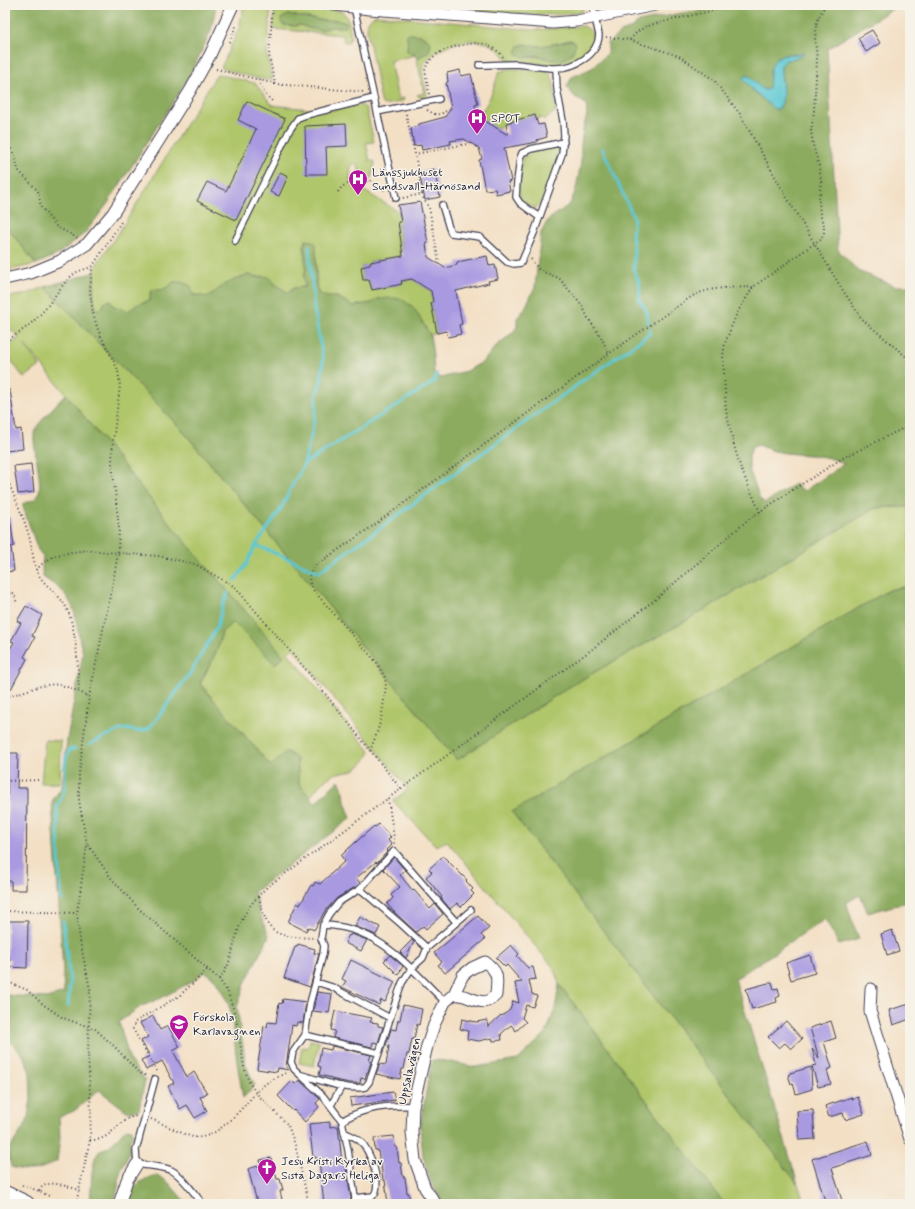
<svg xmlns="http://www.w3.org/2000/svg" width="915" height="1209" viewBox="0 0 915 1209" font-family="Mynerve,sans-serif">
<rect width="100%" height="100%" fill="#f7f3e8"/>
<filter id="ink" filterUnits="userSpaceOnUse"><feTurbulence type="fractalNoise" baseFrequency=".025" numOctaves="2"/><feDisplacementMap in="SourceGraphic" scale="8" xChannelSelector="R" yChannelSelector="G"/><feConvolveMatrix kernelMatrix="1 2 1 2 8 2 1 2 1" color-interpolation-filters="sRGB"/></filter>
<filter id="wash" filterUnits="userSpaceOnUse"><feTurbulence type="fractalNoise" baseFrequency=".012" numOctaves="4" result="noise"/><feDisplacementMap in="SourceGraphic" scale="16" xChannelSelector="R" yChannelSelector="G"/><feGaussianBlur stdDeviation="0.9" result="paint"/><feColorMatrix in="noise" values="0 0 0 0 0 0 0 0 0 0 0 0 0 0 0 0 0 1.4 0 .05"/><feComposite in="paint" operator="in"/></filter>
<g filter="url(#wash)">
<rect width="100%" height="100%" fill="#f3dfc4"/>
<path fill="#b0c66b" stroke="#697453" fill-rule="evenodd" d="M244,5h27l-4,48 5,26c-9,3 -40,-8 -51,-11l18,-40z
M275,5h36l9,3 20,3 4,2 5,9 2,16 -3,4h-4l-2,-7 -69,-6zM289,15l37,6 10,-1 4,7h-9l-5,2 -5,1 -13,-2 -8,-3 -6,1 -11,-1 -1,-7z
M412,5h174l-5,7c-28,4 -52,3 -80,1 -29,-2 -59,-5 -89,-8z
M376,15l159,15 48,-4c6,3 11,6 11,14 -1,15 -24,23 -37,24 -14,2 -35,-3 -50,-4 -5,-8 -12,-14 -21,-17 -19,-6 -45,2 -58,16 -2,2 -5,5 -5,8 -2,7 3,20 4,28l-3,2 -4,1 -3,-3 7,-2 -7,-34 12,-8 -8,-16 -15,-1 2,9 -1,3 5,8 4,1 -26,6 8,38 6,-1 -1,3 -18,4 -3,-1 -1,-3 -14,-70v-8l5,-6zM571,40l-26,18 -6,-2 -10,2 -5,-14c15,5 32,-1 47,-4z
M509,69h10l29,2c8,7 7,30 8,40l-12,9 -2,-2 -6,1 -1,-3 -29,7v2l-10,3 -19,-12c13,-12 16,-27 22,-44z
M217,74l38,9 17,22 54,6 31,-6h4l5,3 8,34 -8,1 4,18h4l1,1 -3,16 -12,-1 -2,-13 -7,1 -1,15 8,7 41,25 2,10 -3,1 4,28 -3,6 -29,5v3l-9,2 2,13h6l3,10 30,-6 -1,-3 11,-2 19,12 2,11 -2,1 6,30 -7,2 -13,-22 -39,-14 -6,4 -19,3 -16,-9 -11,1 -7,-4 -3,-9v-34l-12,-6 2,24 -2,6 1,12 -11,1 -6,5 -13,-9 -6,-7 -6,-1 -6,1 -9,-2 -5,1 -18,9 -14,11 -6,1 -37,-9 -11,3 -7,9 -8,4 -7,2 -3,3 -5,3c-14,-9 -17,-3 -31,-2l-3,-11v-15l3,-19 4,-6 21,-30z
M554,147l6,1 -6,23 -14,34 -5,3c-6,-2 -12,-6 -15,-11 -4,-8 1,-30 2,-39 9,-7 21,-9 32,-11z
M5,225l31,39 -31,7z
M45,287l139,145 273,328 115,-75 115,-65 188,-112 32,-1 3,16v60l-6,4 -15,3 -377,222 286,372 7,20h-81l-165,-220 -6,-17 -106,-126 -11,5 -43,-45 15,-12 -115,-141 -5,5 82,98c-4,11 -11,18 -22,21 -4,1 -9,0 -13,2 -9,3 -19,15 -25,23l-11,-13 -2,-25 -11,-8 -15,15 -71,-82 17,-34 5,-18 11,-11 42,43 9,-8 -108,-125 -110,-137 -42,-50 16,22 -16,12 -19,-26v-4l14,-10 -6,-7 -8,-2v-32l19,-2z
M45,740l16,1 -1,42h-19z
M310,1040l9,2 -5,24 -15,-3 3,-16 6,1z"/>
<path fill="#8cab5f" stroke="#57664d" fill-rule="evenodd" d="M5,5h210v6l-4,20 -22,46 -81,126 -23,30 -28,22 -21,9 -31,-39z
M734,5h165l-72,44 11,201 20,21 37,15h15v220l-35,2 -188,112 -115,65 -115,75 -273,-328 -139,-145 50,-15c-2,13 -2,25 1,37h6l2,-6 6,-3 3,6 8,2 6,4c3,-2 6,-5 9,-7 5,-2 8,-2 14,-5v-6l3,-5c8,3 15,-1 20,-7h9l9,4 2,9c20,4 17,0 31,-10 3,-2 21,-10 24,-10 3,0 6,2 9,2 6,0 5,-1 12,0l6,7 13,9 6,-5 11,-1 -1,-12 2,-6 -2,-24 2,-5 6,1 4,3v41l3,9 8,3h10l16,9 19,-3 6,-4 15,-1 8,1 12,8 4,6 13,22 3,20 1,18 7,5 25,-7 17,-9 12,-15 16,-13 6,-7v-9l7,-8 11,-23 6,-54 7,-13 22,-16 6,-15 5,-27v-18l2,-14 4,-15 -1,-11 -12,-8 -7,-9 5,-10 20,-9 16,-15v-10l13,-11 11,-4 7,-6 37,-8zM803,53c-5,5 -9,6 -17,6 -8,10 -5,13 -3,25l-19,16 -10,-8 -11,-14 6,-2 12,12 4,2 5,-1v-19l15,-15h12zM759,445c27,15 59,4 85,19l-40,27 -9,-7 -30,19 -5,-4 -11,-30v-13l3,-9z
M289,15l37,6 10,-1 11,3 -2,4h-14l-5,2 -5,1 -13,-2 -8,-3 -6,1 -11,-1 -2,-3 1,-4z
M406,34c10,0 19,0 25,10l-2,7 -12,8 -1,-4 -9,-4c0,-7 2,-9 -1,-17z
M571,40l5,3c-3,17 -15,20 -31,15 -2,0 -4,-2 -6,-2 -8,-2 -16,6 -23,-4l3,-6 6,-2c14,5 31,-1 46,-4z
M66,394l110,137 108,125 -9,8 -42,-42 -11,10 -5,18 -17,34 71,82 15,-15 11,8 2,25 16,19 24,-23 5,12 1,10 6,16 -97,74 6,22 9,22 -23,45 -9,26 9,59 9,19 -12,13 -6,-36 -6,-50 -6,-17 -9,-15 -11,-8 -12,9 -32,17 -21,9 -21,15 11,39 15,19 -6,30 -11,2 -29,-22 -25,21 -15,6 1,21 -3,23c-17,9 -27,12 -46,6l-3,-16 19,-29 4,-22 -1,-27 -7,-18 -13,-14 -5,-1v-45l42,3 17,-5c-3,-64 -8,-128 -12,-192l10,-14 5,-48 16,-86c-8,-24 -3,-46 -24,-65 -5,-4 -11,-7 -16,-11l-1,-6 1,-15 -5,-6 -16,-46c4,-2 11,-3 14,-6 10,-9 -4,-50 -2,-63 2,-12 24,-32 32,-41z
M910,583v318l-42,12 -8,-18 -14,8 13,36 -20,6 -14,-26 -90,60 63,205 -286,-372 377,-222 15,-3z
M559,984l165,220h-281l-12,-22 -8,-26 -3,-30 12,-66 14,1 30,6 42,-7 28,-27 9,-24z
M127,1128l5,1 1,7 -3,3v10l-3,9 -6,11 -3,13v6l-5,16h-23l2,-31 3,-15 5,-8c14,-3 17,-14 27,-22z
M157,1175l11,7 19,22h-61c1,-16 17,-25 31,-29z"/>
<path fill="#5cc8d3" stroke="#3f7587" d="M804,52c-5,5 -10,7 -18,8l-5,6c-1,14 7,32 -3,44l-4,-1c-10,-10 -22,-18 -31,-31l2,-2h4l12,12 4,2 4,-1c2,-14 -2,-31 17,-34 8,-2 10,1 18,-3z"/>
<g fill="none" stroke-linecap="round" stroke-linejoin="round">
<path stroke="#5cc8d3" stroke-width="3" d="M602,148l32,70 -2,18 2,12v21l6,17 -1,14 6,8 3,9v6
M304,464l130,-82 3,-8
M256,545l63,27c26,-20 53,-37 79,-57 80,-59 161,-118 243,-175l9,-7v-4
M235,580l10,-13 11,-22 25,-36 12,-25 11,-20 8,-33 4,-22v-14l5,-13 2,-23 -9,-51 -5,-62
M90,744l30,-14 7,-1 8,2h7l6,-2 8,-9 37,-51 24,-42 5,-19 6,-15
M62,900l-2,-21 -3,-73c3,-5 6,-10 7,-15 3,-13 -2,-30 5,-41l6,-1
M63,921l7,62 -2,23"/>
</g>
<g id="blocks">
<path fill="#a899e1" d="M872,30l8,13 -14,9 -8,-14z
M460,70l1,6 10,-2 7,30 -3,1 2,11 31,19 -2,-12 29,-8 3,10 6,-1 3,13 -10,3v2l-33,6 7,33 -3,1 2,9 -14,3 -1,-5 -10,1 -6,-30 3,-1 -3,-11 -15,-9 -14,2 1,3 -29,6 -1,-5 -7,1 -3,-18 8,-2v-2l26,-7 6,-9 -5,-25 2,-1 -1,-9z
M247,101l38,18 -49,101 -39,-19 10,-19 19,9 12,-24 18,-38 -18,-9z
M346,124l1,22 -21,1 1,27h-21l-1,-48z
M434,169l6,28 -15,3 -6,-28z
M280,172l8,4 -9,20 -9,-4z
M420,202l8,41 -2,1 2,13 17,11 12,-3v-3l30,-6 2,10 6,-1 3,14 -10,2 1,2 -33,8 6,33 -3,1 2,9 -13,3 -2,-6 -9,2 -6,-30 2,-1 -2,-11 -19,-12 -11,2 1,3 -30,6 -3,-10h-6l-2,-13 9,-2v-3l33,-6 -5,-34h3l-3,-17z
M5,390h5l6,40 5,-1 2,20 -17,2 -1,-9z
M31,464l3,28 -16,2 -4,-28z
M5,517h5l4,29 -3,1 3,24 -9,1z
M26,606l16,9 -10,21 3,1 -11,20 3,2 -16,30 -6,-4v-26l9,-17 -3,-1 10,-18 -4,-2z
M5,753h13l-1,35h10l-1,102h-15v-9h-4l1,-7h-1l1,-19 -1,-80h-2z
M379,824l12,13 -3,3 4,5 -5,5 1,1 -11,12 -1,-1 -20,16 4,5 -3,3 -20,12 -10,11h-1l-12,21 -6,-3 -2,4 -18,-9 9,-19 3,2 11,-20 2,1 2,-4 5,2 25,-23 -4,-5 6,-6 27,-24 1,1z
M443,856l24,24 -1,1 7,8 -2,2 3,3 -13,13 -4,-4 -7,6 -9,-11 1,-1 -16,-20 6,-5 -3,-3z
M394,857l11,13 -5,5 13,16 1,-1 16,19 5,-5 8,10 -17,15 -3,-3 -7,6 -22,-20 -7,-8 6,-6 -2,-3 9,-8 -17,-18z
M478,916l11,12 -8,7 4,4 -40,34 -7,-8 4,-3 -8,-9z
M360,917l20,10 -4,8 -21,-9z
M7,921h21l-1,47 -18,-1 1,-8h-3z
M892,930l7,21 -12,4 -6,-21z
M351,934l16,6 -6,11 -16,-8 4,-8 1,1z
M412,940l2,2 -8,16 -6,-6z
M298,944l17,5 -1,4 5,1 -9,33 -26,-9 11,-31h2z
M511,945l8,9 -2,2 11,12 5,-1 3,12 -7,1 3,14 5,2 -4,11 -7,-2 -4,13 4,4 -10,9 -5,-6 -10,9 1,6 -9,1 -1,-3 -13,3 -12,-2 1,-8 -8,-2 2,-10 14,3 11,-2 1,7 13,-12 1,1 8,-6 3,-9 6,2 -4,-20 7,-1 -15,-17 -2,2 -9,-9z
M390,955l13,11 -5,9 -14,-14z
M810,955l5,18 -24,7 -5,-17z
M351,960l44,22 -10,20 -4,-2 -2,5 -37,-18 4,-6 -4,-2z
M772,982l2,7 4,-1 2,8 -4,2 1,4 -25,7 -6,-20z
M317,992l15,2 -3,19 -16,-2z
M283,999l23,3 -3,21 -6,-1 -1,4 -4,-1 -6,42 3,3 -11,-2 -1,4 -20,-3 7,-43 3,1 1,-5 8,1 3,-20 3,1z
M910,1004v15l-17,6 -4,-15z
M403,1005l19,4 -3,16 -2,-1 -3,15h-2l-3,15h-2l-3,15h-2l-2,10 -24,-5 4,-10 6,1 3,-19 -3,-1 5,-16 5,1 2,-10h2z
M335,1011l37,7 -2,4 8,1v3l5,1 -5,16 -5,-1 -1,5 -39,-9 2,-7 -4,-1z
M153,1016l7,14 8,-4 12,21 -7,4 14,26 7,-5 13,21 -7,4 7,14 -12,7 -8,-13 -7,4 -12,-23 6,-3 -12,-22 -16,9 -5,-10 9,-4 -9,-15 7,-4 -8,-14z
M786,1021l16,18 -11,10 -6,-6 -6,5 -11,-11z
M831,1021l5,17 -12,4 8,26 -5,2 4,14 -13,3 -6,-21 4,-1 -4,-16 7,9 -9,-30z
M332,1046l39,9 -2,6 2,1 -3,10h-1l-2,7 -4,-1 -1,5h-10l-15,-3 -3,-1v-1l-13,-3 2,-8 -3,-1 3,-18 10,2z
M811,1067l1,22 -16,5 -3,-11 -2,1 -3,-9 2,-1v-1z
M299,1080l21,19 -4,4 3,4 -14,15 -11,-12 -1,1 -15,-15 14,-15 3,3z
M393,1092l2,8 -44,6 -1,-8z
M852,1097v2l6,-2 6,17 -19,6 -2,-7 -14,4 -4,-11z
M813,1110l2,29 -16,1 -2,-29z
M330,1122v5l8,-1 4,36 3,-1 6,37 -1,4 -6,1v1h-20l-5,-44 -3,1v-4h-3l-4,-33z
M394,1136l1,11h2l2,16h2l2,14h2l2,16h2l1,11h-22l-3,-24h-2l-2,-15h-1l-2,-15h-3l-1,-12z
M868,1141l4,14 -40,13 11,36h-17l-14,-45z
M271,1158l6,21h3l3,11 -3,1 3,13h-18l-1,-3 -7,1 -9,-33 13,-4 -1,-5z"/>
</g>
</g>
<g filter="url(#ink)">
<use href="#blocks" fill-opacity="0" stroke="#413e50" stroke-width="1"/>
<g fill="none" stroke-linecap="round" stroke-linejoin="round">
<defs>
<path id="lane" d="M354,7l42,191
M479,65c13,0 25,-1 37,-1 14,1 27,4 40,4 19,0 42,-13 43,-33l-7,-30
M377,112l62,-13
M442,205l7,23 2,5 29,4 27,25 7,2 7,-1 13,-30 28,-79 2,-19 -1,-14 -6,-32 -1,-21
M539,217l-19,-14 -4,-6 1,-15 3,-24 2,-5 9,-4 33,-7
M235,241l54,-110 9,-13 8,-3 68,-17
M360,889l41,35 26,24
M323,925c55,1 86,42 122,77
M316,982l16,5 58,31
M305,1035l74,18
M302,1075c19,5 44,16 63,12l4,-5 10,-29 19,-59 4,-11 9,-14 12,-11 4,-10 44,-38
M155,1079l-19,71 1,14c11,2 23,2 34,6 12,6 23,24 32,34
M331,1105l11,-19
M342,1121c20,-13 47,-16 71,-15
M344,1132c5,3 12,5 16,9 10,8 23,45 13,55l-18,2
M354,1204l1,-6 -7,-48 -6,-29 -19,-25 -29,-27 -3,-7 2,-10 12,-17 5,-32 13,-49 1,-8 -3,-8 1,-6 1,-7 6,-11 10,-12 21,-13 34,-38 63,72"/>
<path id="street" d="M335,5l35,4 183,14 24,-2 78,-16
M5,279l26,-6 29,-12 27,-17 26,-31 77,-122 20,-36 23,-50
M871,989l-1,22 40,128
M119,1204l8,-24 10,-16
M436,1204l-11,-16 -10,-28 -3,-28 1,-26 14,-60 7,-21 11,-23 9,-8 9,-19 9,-7 13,-6c15,11 12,16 11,33 -11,11 -17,6 -29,2 -5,-2 -9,-2 -13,-3"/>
<path id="secondary" d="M5,1194l21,10"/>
</defs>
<use href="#lane" stroke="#413e50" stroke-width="8"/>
<use href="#street" stroke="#413e50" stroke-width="13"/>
<use href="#secondary" stroke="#413e50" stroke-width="18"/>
<path stroke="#413e50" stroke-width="2" stroke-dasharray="1 3" stroke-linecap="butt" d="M273,5l-4,50 6,29
M606,37l24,3 49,16 35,24 26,34 47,84 55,91 20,30 48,41
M630,40c7,-9 13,-13 24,-16l83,-19
M229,42l7,-16
M216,69l59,15 89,8
M259,80c2,10 7,15 14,22
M429,94l-4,-25c7,-16 21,-21 38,-24 7,-1 15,-3 22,-1 7,3 14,7 18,13
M427,110c10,6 12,6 22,-1
M406,114l9,40 52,-10
M5,138l10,18 3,14 20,21 3,16 15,19 21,12
M338,192c7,-12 21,-10 33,-11l16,11
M422,194l2,6 5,7 10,56
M403,198l19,-4 -7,-40
M531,259l8,11 20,8 24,29 5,11 13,19 8,17
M5,341c16,-8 30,-20 41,-33 9,-11 17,-26 28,-34 5,-4 12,-5 18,-7
M5,474c8,20 18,41 24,62 3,11 4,23 7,33 4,13 19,22 27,33 14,21 15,65 16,90
M760,512l-19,-43 -6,-20 -9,-38 -3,-56 2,-12 12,-30 16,-26 69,-49 2,-6v-7l-4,-10 -1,-14 2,-21 -2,-14 -6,-21 -2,-14 3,-20 3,-51 -2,-22 2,-17 8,-16
M36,570l7,-7 11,-7 12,-3 21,-3 31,3 40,3 37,8 40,23 72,84 94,118
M5,592l8,1 2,3 2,8
M5,697c14,-3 28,-10 42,-12 14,-3 31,6 42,12
M370,751l8,-21 4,-16 4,-28 -1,-8 -8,-15 -63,-72c-7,-11 -6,-16 2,-26l54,-37 244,-178 77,-53c19,-11 41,-9 62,-10
M5,781l36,-1
M388,799l6,39v6
M88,845l23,33 28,31 80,70 9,14 8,25 8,49 5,15 7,11 32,32 7,20 14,59
M259,897c2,9 4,18 9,27 8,15 32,13 46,14
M5,911l72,2
M219,979c13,-14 13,-32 19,-48 7,-21 14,-29 29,-44l324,-237 66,-52 92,-79 42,-28 52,-33 67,-33
M8,982l19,8 17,15 19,13 32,11 19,17 25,27 9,3
M157,1071l-24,-42 2,-7 44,-26 29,-27
M151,1119c11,4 32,16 43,18 26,4 52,-36 70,-52 6,-5 16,-9 24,-13
M90,1140c23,2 28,-24 48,-24
M22,1185l17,6 10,5
M39,1191c7,-14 29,-4 41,-1
M76,1204l14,-64 1,-26 -3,-61 2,-64 -10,-48 -3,-28 10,-69 -8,-43v-28l10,-76 24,-115 5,-29 1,-25 -7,-65 1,-22 7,-55 -2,-16 -20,-40 -5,-17 -3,-21 2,-25 29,-45"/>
<use href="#lane" stroke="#fff" stroke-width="5.5"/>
<use href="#street" stroke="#fff" stroke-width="11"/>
<use href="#secondary" stroke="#fff" stroke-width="16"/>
</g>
</g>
<defs>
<symbol id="hospital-pin" viewBox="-11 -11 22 30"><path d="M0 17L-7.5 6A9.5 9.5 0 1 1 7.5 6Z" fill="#b5179e" stroke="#f7f3e8"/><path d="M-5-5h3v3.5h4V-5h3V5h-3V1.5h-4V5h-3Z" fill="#fff"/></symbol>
<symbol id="school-pin" viewBox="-11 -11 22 30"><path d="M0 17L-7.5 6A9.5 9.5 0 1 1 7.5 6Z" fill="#b5179e" stroke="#f7f3e8"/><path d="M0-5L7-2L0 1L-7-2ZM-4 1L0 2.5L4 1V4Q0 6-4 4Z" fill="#fff"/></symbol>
<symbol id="church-pin" viewBox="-11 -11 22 30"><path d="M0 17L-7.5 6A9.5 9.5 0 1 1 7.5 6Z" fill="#b5179e" stroke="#f7f3e8"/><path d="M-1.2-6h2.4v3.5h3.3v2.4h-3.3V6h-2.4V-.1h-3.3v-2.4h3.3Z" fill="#fff"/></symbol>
</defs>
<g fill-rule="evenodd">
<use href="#hospital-pin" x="466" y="107" width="22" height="30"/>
<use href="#hospital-pin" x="347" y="168" width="22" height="30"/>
<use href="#school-pin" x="168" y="1013" width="22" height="30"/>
<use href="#church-pin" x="256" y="1157" width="22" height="30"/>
</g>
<g text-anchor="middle" stroke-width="3" stroke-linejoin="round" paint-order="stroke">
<g font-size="12" fill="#22223b" stroke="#f7f3e8" text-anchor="start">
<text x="491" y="122">SPOT</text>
<text x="372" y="176">Länssjukhuset<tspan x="372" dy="14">Sundsvall-Härnösand</tspan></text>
<text x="193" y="1021">Förskola<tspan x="193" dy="14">Karlavagnen</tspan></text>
<text x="281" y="1165">Jesu Kristi Kyrka av<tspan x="281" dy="14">Sista Dagars Heliga</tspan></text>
</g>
<g font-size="12" fill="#22223b" stroke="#f7f3e8">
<text transform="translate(409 1071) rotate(-77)" y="4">Uppsalavägen</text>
</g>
</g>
<rect width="915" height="1209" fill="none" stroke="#f7f3e8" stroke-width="20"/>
</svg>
